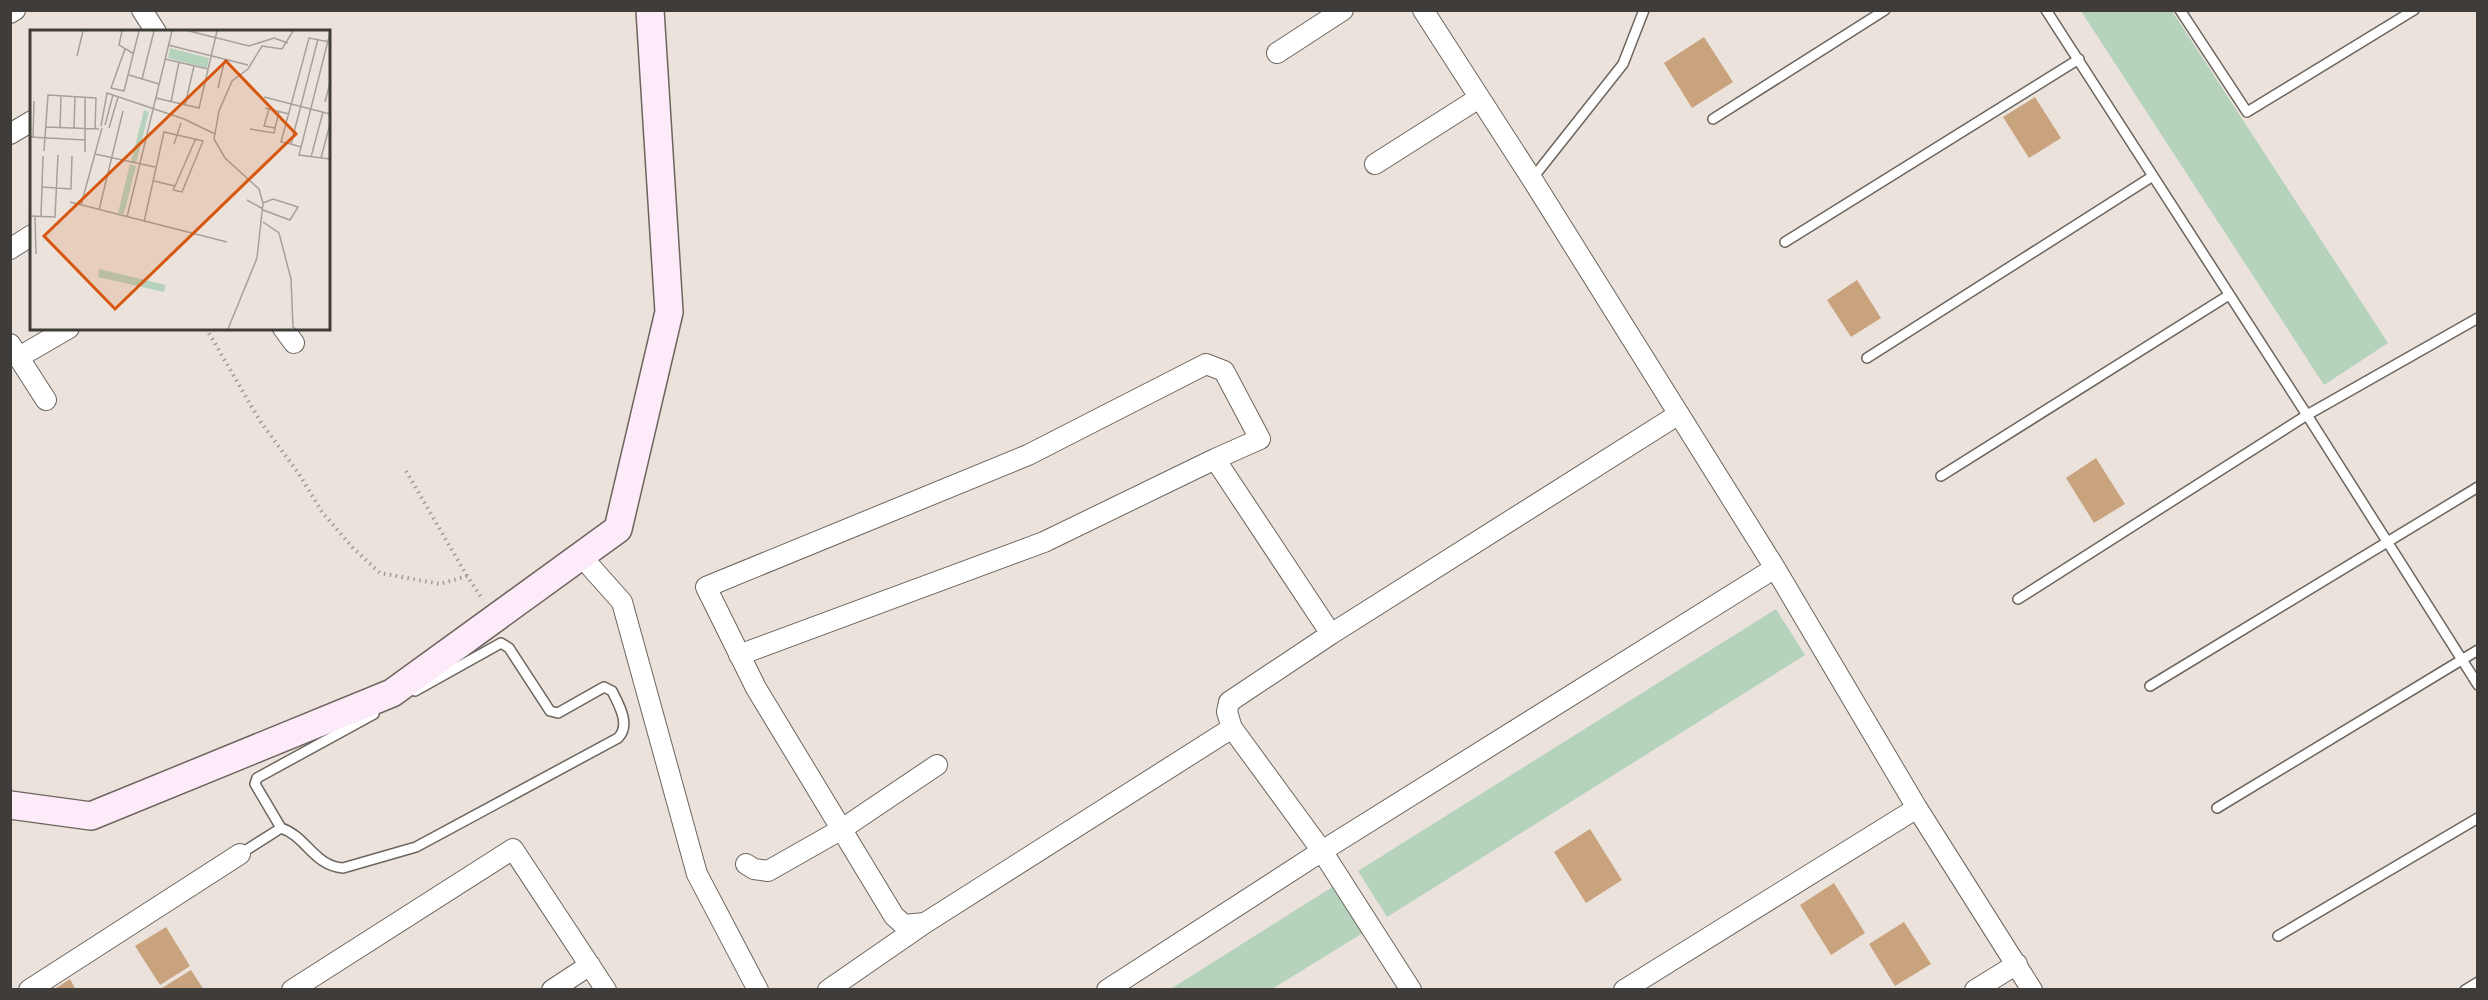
<svg xmlns="http://www.w3.org/2000/svg" width="2488" height="1000" viewBox="0 0 2488 1000" font-family="Montserrat,sans-serif">
<rect width="100%" height="100%" fill="#ebe3db"/>
<path fill="#b5d2bc" d="M2081,11h91l216,332 -64,42z
M1776,609l29,46 -418,262 -29,-46z
M1334,886l29,47 -91,56 -103,1z"/>
<path fill="#c9a37e" d="M1704,37l29,45 -41,26 -28,-45z
M2035,97l26,41 -32,20 -26,-41z
M1857,280l24,38 -30,19 -24,-37z
M2096,458l29,46 -31,19 -28,-45z
M1590,829l32,51 -36,23 -32,-51z
M1834,883l31,50 -34,22 -31,-50z
M1904,922l27,42 -36,22 -26,-42z
M166,927l24,39 -30,19 -25,-39z
M191,970l13,20h-41l-1,-2z
M70,979l6,11h-23z"/>
<g fill="none" stroke-linecap="round" stroke-linejoin="round">
<defs>
<path id="lane" d="M2046,10l261,405 171,270
M2180,10l67,102 167,-102
M1713,119l172,-109
M1532,179l91,-115 21,-54
M1785,242l294,-183
M1867,358l286,-182
M1941,476l288,-181
M2018,599l289,-184 171,-97
M2150,686l328,-199
M2217,808l261,-158
M281,828l-26,-44 2,-6 117,-64
M240,854l41,-26c25,8 33,38 62,40l73,-21 202,-109c13,-13 1,-33 -6,-47l-8,-4 -46,26 -8,-2 -41,-63 -8,-5 -86,48
M2278,936l200,-118
M2465,990l13,-8"/>
<path id="street" d="M142,10l14,22
M1423,10l109,169 243,389 142,240 115,182
M10,13l5,-3
M1277,53l66,-43
M10,134l22,-13
M1375,164l104,-66
M10,249l22,-14
M283,328l11,15
M10,344l36,56
M19,357l50,-29
M581,556l41,46 75,272 61,116
M739,655l305,-113 171,-83
M1232,728l-307,195 -21,2 -10,-9 -138,-228 -50,-101 322,-132 178,-91 18,7 36,68 -45,20 116,175
M746,864l8,5 14,2 74,-42 95,-64
M29,990l211,-136
M292,990l221,-141 93,141
M552,990l38,-25
M828,990l97,-67
M1107,990l215,-139 453,-283
M1411,990l-89,-139 -90,-123 -5,-16 2,-10 102,-68 348,-220
M1624,990l293,-182
M1975,990l42,-26"/>
<path id="secondary" d="M10,805l81,11 301,-123 226,-164 51,-217 -19,-302"/>
</defs>
<use href="#lane" stroke="#6c655e" stroke-width="12"/>
<use href="#street" stroke="#6c655e" stroke-width="22"/>
<use href="#secondary" stroke="#6c655e" stroke-width="30"/>
<path stroke="#a19b95" stroke-width="4" stroke-dasharray="1.5 4.5" stroke-linecap="butt" d="M206,328l54,93 39,53 23,38 31,36 27,25 60,11 27,-8 16,24
M406,471l61,105"/>
<use href="#lane" stroke="#fff" stroke-width="9"/>
<use href="#street" stroke="#fff" stroke-width="20"/>
<use href="#secondary" stroke="#feebf9" stroke-width="27"/>
</g>
<g transform="translate(30 30)">
<rect width="300" height="300" fill="#ebe3db"/>
<path d="M140,18l39,10 -2,10 -39,-10zM114,80l5,2 -13,51 -5,-1zM100,134l6,2 -12,48 -6,-1zM69,239l67,16 -2,7 -66,-15z" fill="#b5d2bc"/>
<path fill="none" stroke="#a6a09a" stroke-width="1.5" d="M92,1l-3,14 15,9M159,1l60,15 25,-8 14,5M300,3l-31,122 31,4M138,15l80,20M95,19l-14,39 13,3 15,-60M47,26l6,-25M135,29l43,10M99,45l30,9M112,49l12,-48M188,58l7,-29M234,67l66,17M126,68l43,10 18,-77M141,72l8,-40M295,72l5,-19M155,75l9,-39M235,78l24,6M239,79l-5,17 11,2M75,95l8,-30M71,96l6,-33 77,26 31,15M15,97l54,2M30,98l1,-32M44,98l1,-31M79,98l9,-31M220,99l24,4 5,-22M0,107l55,3M3,107l1,-36M144,114l7,-21M261,114l-10,-2 28,-104 21,4M271,117l-10,-3 27,-105M14,121l4,-56 48,3 -1,31M55,122v-55M65,124l60,13M13,126l-1,31 29,2 1,-33M281,127l12,-45M291,128l9,-34M145,156l21,-48M217,170l16,9M40,172l157,40M233,173l10,-4 25,8 -8,13 -27,-10M51,175l21,-77M69,180l24,-99M0,186l25,1 3,-62M11,186l1,-29M5,187l1,37M97,187l45,-186M114,192l20,-90 39,9 -21,51 -9,-2 2,-4 -21,-5M233,192l16,11 12,46 2,48 3,2M198,299l29,-71 6,-55 -4,-14 -34,-31 -11,-19 5,-28 13,-30 16,-12 14,-23 20,3 11,-18"/>
<path fill="#d75610" fill-opacity="0.15" stroke="#d75610" stroke-width="3" d="M196,31l70,73 -181,175 -71,-73z"/>
<rect width="300" height="300" fill="none" stroke="#3f3c39" stroke-width="3"/>
</g>
<rect width="2488" height="1000" fill="none" stroke="#3f3c39" stroke-width="24"/>
</svg>
